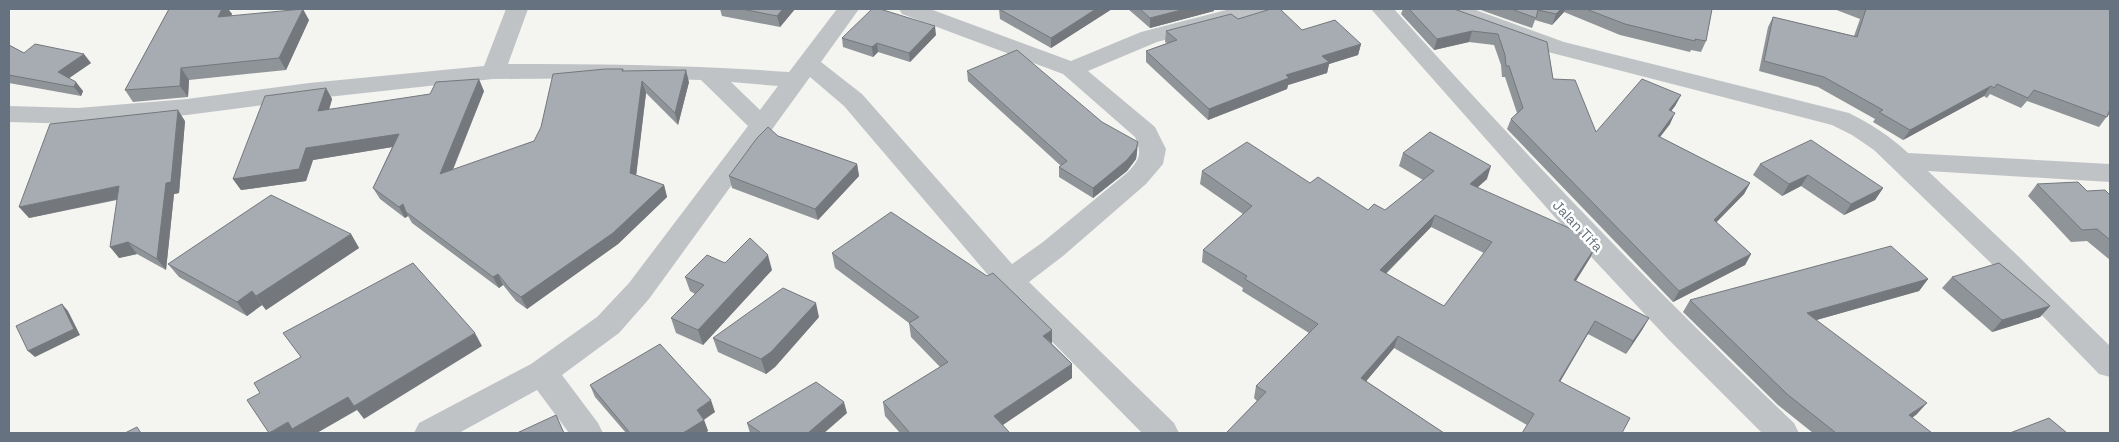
<svg xmlns="http://www.w3.org/2000/svg" width="2119" height="442" viewBox="0 0 2119 442" font-family="'Space Grotesk',sans-serif">
<rect width="100%" height="100%" fill="#f4f4f1"/>
<g fill="none" stroke-linecap="round" stroke-linejoin="round">
<path fill="#c0c3c6" fill-rule="evenodd" d="M506,9h22l-20,55c94,0 187,1 281,8l48,-63h22l-38,53 41,32 150,170 31,-22 85,-70c12,-13 14,-18 7,-35l-72,-63 -161,-60 -3,-5h31l141,52 70,-29 89,-23h36l-3,5 -106,28 -69,29 67,56 11,22 -3,15 -17,20 -83,72 -34,26 145,141 5,10h-37l-142,-144 -156,-183 -34,-29 -161,222 -30,34 -57,42 36,48 5,10h-34l-32,-43 -78,43h-45l5,-10 112,-59 66,-47 32,-34 119,-157 -47,-46 -73,-2 -135,1 -184,20 -122,16 -109,9 -69,-2v-16l69,2 109,-9 122,-16 175,-17zM731,82l47,4 -18,24z
M1371,9h23c129,143 261,282 400,414l5,10h-37l-94,-94 -100,-107z
M1438,9h35l91,33 285,71c22,11 41,23 59,40l202,11v18l-182,-11 89,84 93,91v31l-11,-3 -102,-105 -123,-119 -22,-15 -20,-10 -284,-73 -107,-38z"/>
</g>
<path fill="#8f9498" fill-rule="evenodd" d="M169,9h59l4,5 -1,2 78,4 -23,50 -97,10 -1,17 -55,5 -8,-12z
M720,9h75l-15,18 -58,-11z
M999,9h113l-61,39 -51,-29z
M1128,9h86v2l-64,17z
M1403,9h51l93,33 6,37 43,53 85,-37 -6,11 -4,5 -1,13 -10,13 90,46 -6,11 -28,28 35,32 -6,11 -72,37 -166,-173 4,-10 6,-6 -12,-36h-3l-1,-12 -7,-20 -25,-3 -35,8 -33,-36z
M1478,9h234l-6,32 -5,11 -10,-2 -1,2 -70,-17 -56,-23 -12,13 -17,-5 -3,8z
M1834,9h276v107l-2,-1 -9,12 -72,-26 -6,7 -31,-14 -3,4 -3,-2 -81,44 -30,-18 2,-3 -57,-32 -59,-16 9,-44 5,-10 81,19 6,-17z
M1238,19l64,11 59,14 -3,11 -29,9 -2,9 -39,12 -1,4 -79,31 -62,-58v-11l21,-8 -2,-1 1,-11z
M936,35l-26,27 -32,-10 -5,5 -30,-10 -1,-9z
M9,45l15,8 67,10 -22,15 14,13 -2,5 -72,-13z
M623,69l1,2 65,11 -11,43 -32,-32 -10,82 28,10 3,12 -49,47 -91,65 -11,-8 -13,-16 -4,3 -87,-65 -4,-7 -3,2 -25,-19 -7,-11 19,-41 -79,13 -7,21 -65,9 -8,-11 93,-91 6,11 -3,11 155,-19 -31,79 81,-29z
M967,71l170,81 -1,7 -9,12 -34,27 -34,-21v-10l2,-1 -93,-85z
M185,121l-6,72 -5,1 -8,76 -29,-16 -18,4 -2,-58 -88,18z
M778,136l79,28 2,12 -41,44 -86,-32 -3,-12z
M1403,153l84,26 -10,9 119,58 -6,12 -14,23 73,37 -7,12 -16,24 -38,-20 -61,91 -133,-77 -28,33 78,52h-217v-1l30,-31 -3,-3 2,-12 53,-53 -67,-42 1,-3 -41,-26 1,-12 40,-36 -43,-30 2,-13 108,12 58,27h17l38,-30 -24,-14zM1431,227l53,26 -40,53 -58,-32z
M1760,164l123,24 -8,12 -31,15 -43,-29 -19,10 -29,-21z
M2037,184l73,11v65l-23,-19 -16,1 -43,-46z
M351,234l8,14 -93,62 -4,-5 -15,11 -68,-39 -11,-13z
M832,253l220,91 20,20v14l-69,47 7,8h-110l-15,-17 -2,-14 57,-35 -29,-30 -2,-14 -74,-55z
M725,263l47,7 -69,75 -27,-12 -5,-15 24,-24 -5,-3 -5,-14z
M1952,277l98,29 -10,11 -48,15 -50,-44z
M1928,279l-9,12 -103,29 101,94 -5,4 20,15h-119l-35,-28 -95,-93 7,-12z
M819,317l-44,50 -9,7 -48,-22 -5,-14z
M590,385l125,27 -11,8 4,11 -3,2h-79l-31,-36z
M847,413l-23,20h-74l-3,-10z"/>
<path fill="#74787c" d="M222,9h6l4,5 -7,15 -7,-12z
M303,9l6,11 -23,50 -7,-12z
M783,9h12l-15,18 -3,-11z
M1096,9h16l-61,39v-10z
M1185,9h29v2l-64,17v-10z
M1561,9h4l-1,3 -12,13 4,-11z
M935,26l1,9 -26,27 -1,-9z
M1472,31l-3,11 -35,8 3,-11z
M877,43l1,9 -5,5 -1,-10z
M1361,44l-3,11 -29,9 -2,9 -39,12 -1,4 -79,31 1,-11 77,-34 36,-19z
M84,54l7,9 -26,18 -7,-9z
M181,68l8,12 -1,17 -8,-11z
M686,70l3,12 -11,43 -3,-12z
M479,79l5,12 -38,95 -6,-12z
M642,81l4,12 -11,92 -5,-12z
M76,82l7,9 -2,5 -7,-9z
M1991,86l-7,10 -81,44 7,-10z
M326,88l6,11 -7,24 -7,-12z
M1681,95l-6,11 -11,15 5,-11z
M178,110l7,11 -6,72 -5,1 -8,76 -9,-11 9,-76z
M1675,113l-5,11 -17,22 5,-10z
M399,134l6,11 -92,15 -7,21 -65,9 -8,-11 73,-31z
M1138,142l-1,10 -1,7 -9,12 -34,27v-10z
M857,164l2,12 -41,44 -3,-11z
M1491,166l-4,13 -21,18 4,-13z
M1808,175l-7,11 -19,10 7,-12z
M1750,183l-6,11 -36,37 6,-11z
M664,185l3,12 -49,47 -91,65 -6,-12z
M119,186l9,11 -99,21 -10,-11z
M1883,188l-8,12 -31,15 7,-11z
M403,204l5,12 -3,2 -6,-11z
M1435,215l-4,12 -55,56 4,-13z
M351,234l8,14 -93,62 -10,-14z
M128,242l9,12 -18,4 -9,-11z
M1596,246l-6,12 -22,35 6,-13z
M1751,254l-6,11 -72,37 6,-11z
M768,255l4,15 -69,75 -5,-15z
M498,274l5,11 -4,3 -6,-11z
M1928,279l-9,12 -120,34 8,-12z
M252,291l10,14 -15,11 -10,-14z
M816,303l3,14 -44,50 -9,7 -5,-15z
M62,304l6,7 12,24 -45,22 -7,-6z
M2050,306l-10,11 -48,15 10,-12z
M1649,318l-7,12 -16,24 7,-13z
M1595,321l-7,13 -35,60 6,-13z
M1052,330v14l-9,-8z
M475,333l7,13 -118,73 -10,-13z
M1398,336l-4,12 -36,43 3,-13z
M1072,364v14l-77,52 -1,-14z
M348,397l9,13 -40,23h-48l19,-11z
M711,400l4,12 -14,9 -4,-11z
M844,402l3,11 -23,20h-16z
M1927,403l-10,11 -18,13 10,-12z
M704,420l4,11 -3,2h-22z"/>
<path fill="#a6acb1" stroke="#74787c" fill-rule="evenodd" d="M169,9h53l-4,8 85,-8 -24,49 -98,10 -1,18 -55,4z
M742,9h41l-6,7z
M872,9h8l55,17 -26,27 -32,-10 -5,4 -30,-9z
M999,9h97l-45,29z
M1140,9h45l-35,9z
M1271,9h9l22,21 33,-10 26,24 -39,12 7,6 -43,13 3,3 -80,31 -63,-58 31,-11 -11,-9 65,-17 7,5z
M1409,9h45l93,33 6,37 22,1 21,52 46,-53 39,16 -12,15 6,3 -17,23 92,47 -36,37 37,34 -72,37 -168,-172 12,-11 -14,-42h-3l-1,-11 -7,-21 -26,-3 -35,8z
M1511,9h50l-5,5 -18,-4 -2,8z
M1586,9h126l-6,32 -11,-2v2l-70,-17z
M1866,9h244v100l-3,8 -73,-27 -6,8 -31,-14 -3,4 -3,-2 -81,44 -31,-18 4,-2 -59,-33 -60,-16 9,-44 84,20z
M35,44l49,10 -26,18 18,10 -2,5 -65,-12v-30l15,8z
M1017,50l85,72 36,20 -2,7 -9,11 -34,28 -34,-21 8,-6 -100,-90z
M605,69h18l-1,2 64,-1 -11,43 -33,-32 -12,92 34,12 -51,48 -92,64 -11,-8 -12,-15 -5,3 -87,-65 -3,-8 -4,3 -26,-19 26,-54 -93,14 -7,21 -66,10 32,-83 61,-8 -8,23 112,-17 6,-12 43,-3 -39,95 94,-33 7,-14 12,-53z
M178,110l-7,72 -5,1 -9,76 -29,-17 -18,5 9,-61 -100,21 31,-83z
M768,127l10,9 79,28 -42,45 -86,-33 28,-38z
M1430,132l61,34 -21,18 117,52 9,10 -22,34 75,38 -16,23 -38,-20 -36,60 71,37 -8,15h-100l12,-19 -136,-78 -37,42 83,55h-215l-2,-1 39,-40 -10,-6 62,-62 -73,-45 2,-3 -44,-26 49,-44 -50,-35 45,-29 63,41 8,-6 50,33 6,-6 11,6 49,-39 -31,-18zM1435,215l57,27 -48,64 -64,-36z
M1811,140l72,48 -32,16 -43,-29 -19,9 -29,-20z
M2078,182l9,9 18,-1 5,5v45l-13,-11 -15,1 -45,-46z
M271,195l80,39 -95,62 -4,-5 -15,11 -69,-38z
M891,212l96,64 6,-3 59,57 -9,6 29,28 -78,52 16,17h-100l-27,-31 65,-40 -39,-39 10,-6 -87,-64z
M750,238l18,17 -70,75 -27,-12 33,-33 -19,-8 22,-22 18,8z
M1891,246l37,33 -121,34 120,90 -18,12 23,18h-96l-49,-39 -97,-94z
M413,263l62,70 -121,73 -6,-9 -56,32 -4,-7 -19,11 -22,-33 13,-7 -6,-10 47,-26 -18,-24z
M1999,263l51,43 -48,14 -50,-43z
M783,288l33,15 -45,49 -10,7 -48,-21z
M62,304l12,25 -46,22 -12,-25z
M660,344l51,56 -14,10 7,10 -21,13h-53l-40,-48z
M816,382l28,20 -36,31h-47l-14,-10z
M556,415l8,18h-47z
M2049,418l18,15h-57z
M137,427l4,6h-16z"/>
<g text-anchor="middle" stroke-width="5" stroke-linejoin="round" paint-order="stroke">
<g font-size="14" fill="#66727f" stroke="#fff">
<text transform="translate(1578 226) rotate(46)" y="5">Jalan Tifa</text>
</g>
</g>
<rect width="2119" height="442" fill="none" stroke="#66727f" stroke-width="20"/>
</svg>
